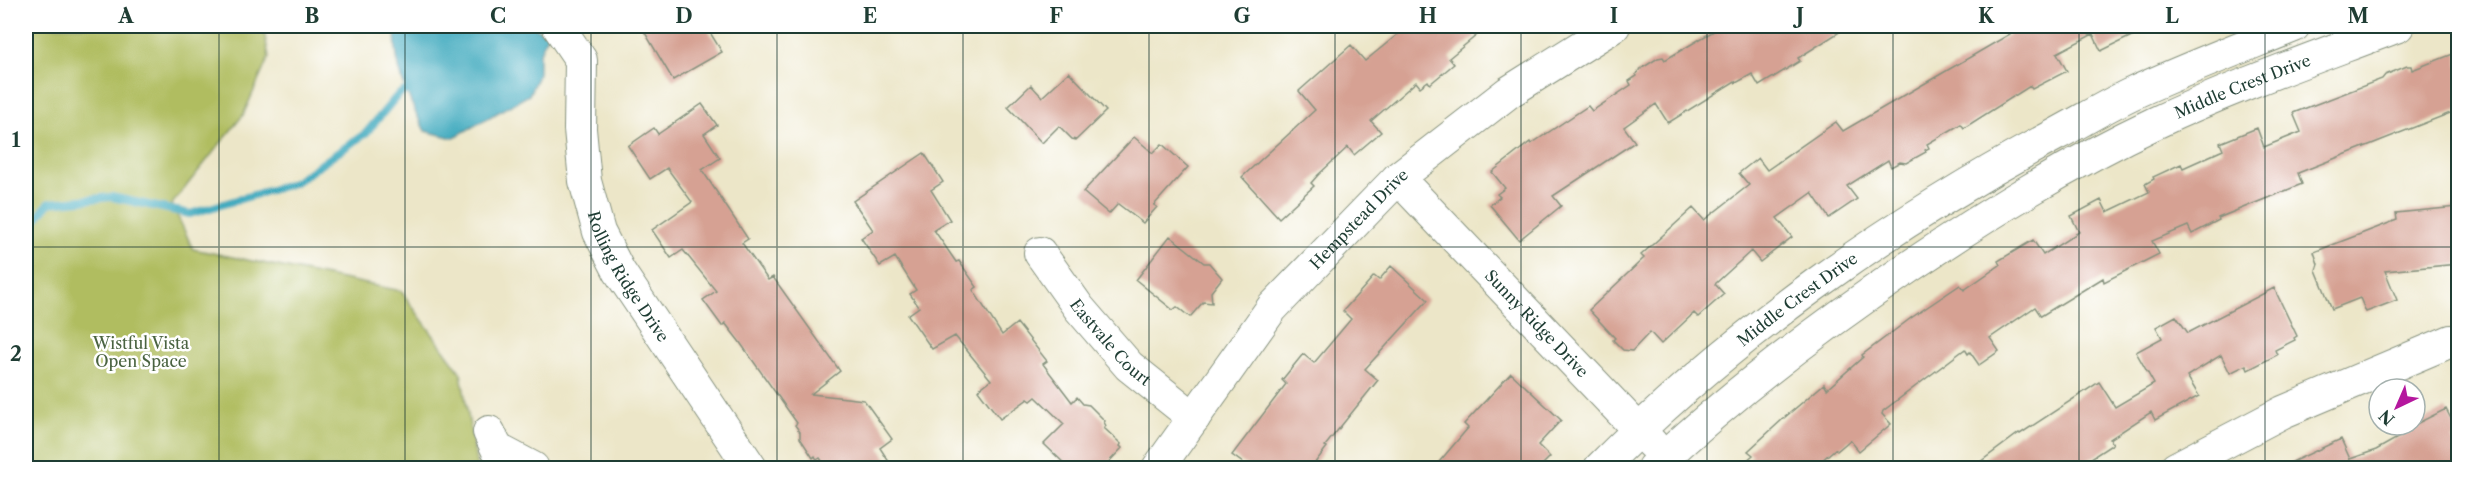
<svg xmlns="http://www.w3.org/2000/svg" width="2484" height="494" viewBox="0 0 2484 494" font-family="'Libre Caslon Text',serif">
<rect width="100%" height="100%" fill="#fff"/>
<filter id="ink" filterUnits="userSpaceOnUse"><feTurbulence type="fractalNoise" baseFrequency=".0167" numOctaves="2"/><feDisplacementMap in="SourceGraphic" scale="12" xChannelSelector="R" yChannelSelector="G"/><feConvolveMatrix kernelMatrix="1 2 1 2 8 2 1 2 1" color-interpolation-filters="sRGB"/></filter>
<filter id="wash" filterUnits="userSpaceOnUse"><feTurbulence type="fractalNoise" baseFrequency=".008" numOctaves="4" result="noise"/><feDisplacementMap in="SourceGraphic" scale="24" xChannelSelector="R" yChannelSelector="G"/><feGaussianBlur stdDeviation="1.35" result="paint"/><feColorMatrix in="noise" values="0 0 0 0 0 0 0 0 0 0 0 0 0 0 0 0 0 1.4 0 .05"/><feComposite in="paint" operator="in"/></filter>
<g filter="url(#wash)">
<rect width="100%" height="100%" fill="#ece6c8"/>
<path fill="#b0bd60" stroke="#687d4a" stroke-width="1.5" d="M26,26h237l6,31 -26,58 -71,89 21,45 208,42 60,82 16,95h-451z"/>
<path fill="#3ea9bd" stroke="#2e7378" stroke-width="1.5" d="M396,26h136l16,8 -9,21v18l-10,22 -76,43 -28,-7c-17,-32 -33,-68 -29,-105z"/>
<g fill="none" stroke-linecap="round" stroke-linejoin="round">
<path stroke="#3ea9bd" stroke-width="8" d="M26,232l23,-29 63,-6 78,17 104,-31 72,-50 31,-37 15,-10"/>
</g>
<g id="blocks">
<path fill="#d6a193" d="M641,26h65l16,26 -49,28z
M1408,26h80l-39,32 5,6 -24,20 -2,-3 -8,6 -4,-5 -45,39 10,11 -27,23 -6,-8 -30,28 -7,8 3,3 -35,32 -37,-41 73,-67 -16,-19 52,-46 14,16z
M1722,26h127l-51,32 2,3 -41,25 -7,-12 -16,9 -1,-2 -67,42 -12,-19 -32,23 11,15 -82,54 8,10 -42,34 -29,-35 10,-8 -3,-3 8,-6 -13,-16 38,-30 1,2 57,-38 4,5 39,-26 -2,-4 8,-5 -1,-2 3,-4 19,-12 5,-1 2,3z
M2005,26h147l-51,25 -8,-17 -36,19 10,18 -35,18 -2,-3 -66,42 -3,-4 -34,20 2,4 -4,2 1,2 -20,11 -6,-1 -9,5 -3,-7 -41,26 10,13 -28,19 -17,-25 -35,25 15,19 -32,25 -9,-11 -36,33 9,10 -26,23 -4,-4 -33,31 -11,-12 -18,19 -9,-1 -10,-10 2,-2 -26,-28 55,-52 -3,-3 52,-47 11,12 45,-35 -10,-12 19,-15 9,12 69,-48 7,9 167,-97z
M2458,52v58l-160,63 4,11 -84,34 1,2 -27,14 -4,-8 -36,15 7,13 -55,28 -1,-4 -62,38 -6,-9 -45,31 9,13 -20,14 -9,-13 -2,2 -3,-5 -82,62 -1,3 9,10 -32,27 -9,-11 -13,11 -2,-2 -22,19h-75l15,-13 -5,-4 36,-33 40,-34 3,5 36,-32 -1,-2 49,-37 49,-33 4,5 36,-25 -2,-4 35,-21 10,15 36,-23 -8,-16 30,-16 6,12 42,-20 -4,-8 9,-5 -1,-2 28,-13 2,4 40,-18 -3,-7 37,-15 7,19 37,-15 -8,-19 89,-34 3,-4 22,-9h4l1,4z
M1069,72l37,39 -30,29 -4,-1 -13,-13 -17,17 -34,-36 23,-22 11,12z
M702,104l15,21 -13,9 16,24 -18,12 46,69 -6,4 26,37 5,-3 67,94 -29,23 53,6 28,39 -12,9 13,20h-66l-7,-10 -3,2 -2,-4 -2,2 -13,-20v-6l-5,-7 2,-2 -58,-82 -14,-18 -3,3 -19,-26 13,-9 -33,-41 -12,8 -19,-28 40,-28 -25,-34 -17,11 -22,-33 26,-18 4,6z
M1134,137l19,16 9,-9 26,23 -34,38 3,2 -14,16 -25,-19 -9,10 -26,-22z
M924,153l19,29 -12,8 19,30 -16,10 22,32 3,-1 18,26 -4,3 29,45 15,-12 30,38 -4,3 29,38 5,-5 6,7 6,1 16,16 -1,1 2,4 -2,2 17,16 -1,2 2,2 -19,20h-34l-25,-24 20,-20 -28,-27 -5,4 -3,-2 -28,20 -22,-29 13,-10 -36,-44 -23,13 -24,-34 11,-8 -9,-13 6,-4 -21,-33 -15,9 -19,-28 12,-8 -20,-29z
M2457,207l1,57 -73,7 12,29 -31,12 -6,-14 -28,11 -16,-39 2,-6 -4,-12 83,-32 -1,-7z
M1170,236l34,27h5l13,15 -11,14 1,11 -9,-1 -13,15 -13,-10 -4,3 -37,-30z
M1391,266l37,34 -63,69 13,11 -53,66 2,1 -16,21h-61l-18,-13 54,-71 -4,-4 21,-26 11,9 37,-44 -8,-8 31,-35 5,4z
M2274,288l23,48 -3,2 1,2 -20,10 2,5 -29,15 -2,-5 -16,8 -9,-18 -34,21 12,20 -44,24 -4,-8 -41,27 3,5 -37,24h-104l47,-35 1,1 79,-52 16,25 39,-23 -18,-32 26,-14 -6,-11 20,-11 12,17z
M1511,373l50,47 -23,25 12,12 -11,11h-105l34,-40 -4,-4z
M2446,409l12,23v3l-6,4 6,13v16h-179l62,-29 9,20 26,-9 34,-19 -2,-3z"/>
</g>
</g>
<g filter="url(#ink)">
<use href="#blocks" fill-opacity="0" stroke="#86927e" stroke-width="1.5"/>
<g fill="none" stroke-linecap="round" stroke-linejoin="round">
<defs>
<g id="minor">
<path id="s1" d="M558,26l23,34 -1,69 5,52 14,51 20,39 132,197"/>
<path id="s2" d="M1398,178l254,266"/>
<path id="s3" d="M1040,253l39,55 50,58 65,52"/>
<path d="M489,432l8,17 36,19"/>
<path id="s4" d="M1158,468l114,-160 126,-130 111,-86 105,-66"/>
<path id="s5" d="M1600,468c130,-132 292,-246 455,-333 26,-14 51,-29 76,-41 54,-25 109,-46 163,-68"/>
<path id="s6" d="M1653,468c80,-75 166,-140 256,-201 79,-53 159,-103 246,-144 79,-37 162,-66 243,-97"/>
<path d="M2176,468l107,-56 168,-71"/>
</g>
</defs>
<use href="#minor" stroke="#86927e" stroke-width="34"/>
<use href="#minor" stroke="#fff" stroke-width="32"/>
</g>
</g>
<path fill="none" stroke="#1f3d34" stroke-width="1.5" stroke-opacity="0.55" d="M219,26v442M405,26v442M591,26v442M777,26v442M963,26v442M1149,26v442M1335,26v442M1521,26v442M1707,26v442M1893,26v442M2079,26v442M2265,26v442M26,247h2432"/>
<g text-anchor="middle" stroke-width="5" stroke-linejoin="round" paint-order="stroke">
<g font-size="16" fill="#1f3d34" stroke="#fff">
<text dy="6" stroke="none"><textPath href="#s6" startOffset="706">Middle Crest Drive</textPath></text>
<text dy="6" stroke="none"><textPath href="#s4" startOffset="321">Hempstead Drive</textPath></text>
<text dy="6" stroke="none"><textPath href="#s1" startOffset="268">Rolling Ridge Drive</textPath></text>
<text dy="6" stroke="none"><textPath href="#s5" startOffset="260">Middle Crest Drive</textPath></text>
<text dy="6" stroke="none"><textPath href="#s2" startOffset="201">Sunny Ridge Drive</textPath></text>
<text dy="6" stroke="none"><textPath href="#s3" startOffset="114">Eastvale Court</textPath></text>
</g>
<g font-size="16" fill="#4a6341" stroke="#fff">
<text x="141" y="349">Wistful Vista<tspan x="141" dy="18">Open Space</tspan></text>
</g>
</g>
<rect width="2484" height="494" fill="none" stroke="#fff" stroke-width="66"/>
<g transform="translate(2397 407) rotate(224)"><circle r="28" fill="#ffffff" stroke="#a5b1ae" stroke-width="1.5"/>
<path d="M0-4.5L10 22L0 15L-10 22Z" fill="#b5179e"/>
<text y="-9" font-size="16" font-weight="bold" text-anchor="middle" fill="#1f3d34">N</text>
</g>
<rect x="33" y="33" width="2418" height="428" fill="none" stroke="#1f3d34" stroke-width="2"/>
<g font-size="20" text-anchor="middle" font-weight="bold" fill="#1f3d34">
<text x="126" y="23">A</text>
<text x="312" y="23">B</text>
<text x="498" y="23">C</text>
<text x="684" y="23">D</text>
<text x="870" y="23">E</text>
<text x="1056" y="23">F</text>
<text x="1242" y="23">G</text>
<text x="1428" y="23">H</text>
<text x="1614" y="23">I</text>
<text x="1800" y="23">J</text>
<text x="1986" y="23">K</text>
<text x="2172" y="23">L</text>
<text x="2358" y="23">M</text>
<text x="16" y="147">1</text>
<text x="16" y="361">2</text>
</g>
</svg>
